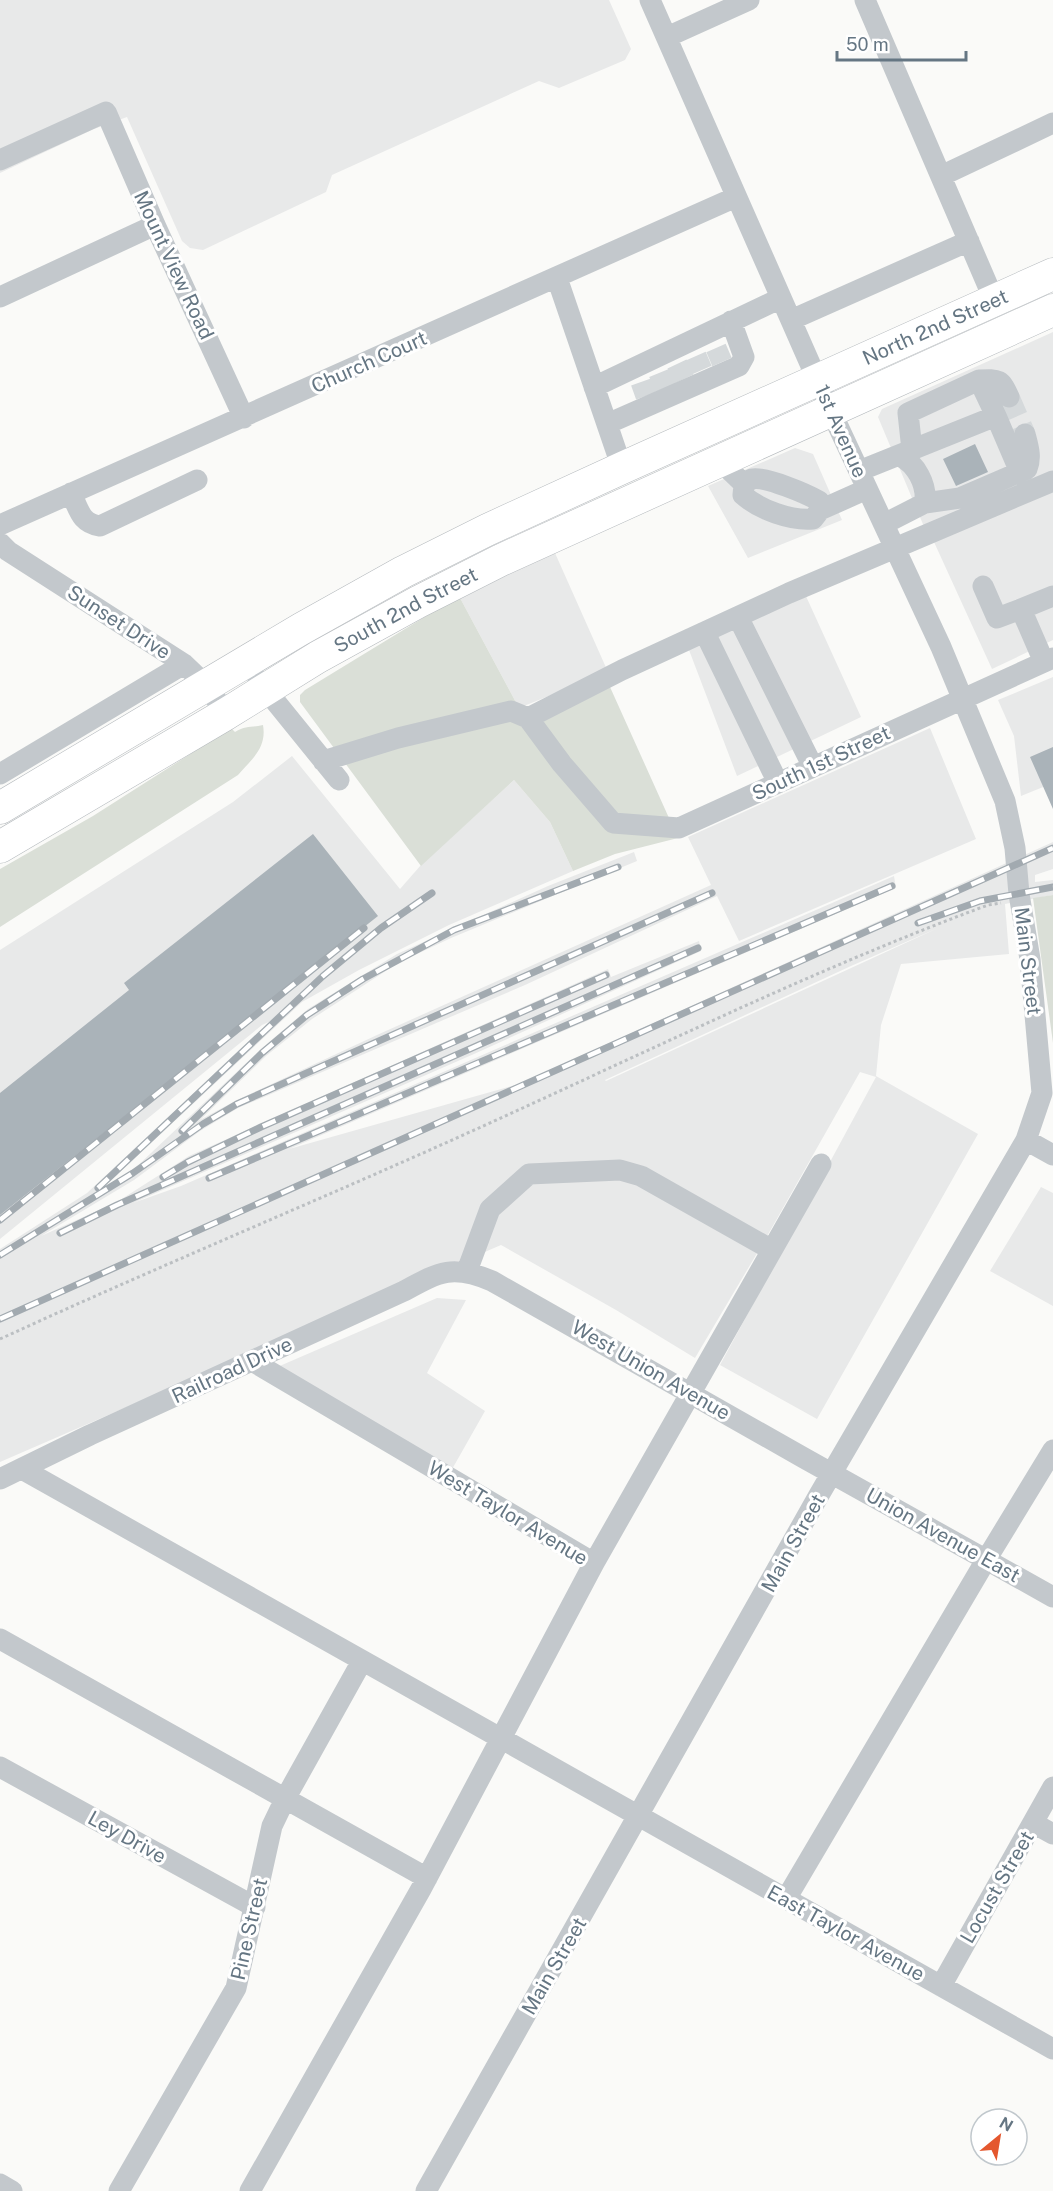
<svg xmlns="http://www.w3.org/2000/svg" width="1053" height="2191" viewBox="0 0 1053 2191" font-family="'Public Sans',sans-serif">
<rect width="100%" height="100%" fill="#fafaf8"/>
<path fill="#e8e9e9" fill-rule="evenodd" d="M0,0h609l22,49 -6,11 -66,28 -20,-7 -207,94 -6,17 -123,58 -13,-2 -8,-7 -55,-124 -33,12 -94,44z
M1053,332v140l-128,57 -47,-112 4,-8z
M795,448l18,6 29,66 -94,38 -40,-72z
M1053,489v151l-61,29 -58,-127z
M555,553l53,119 -89,36 -60,-112z
M805,594l56,123 -124,59 -48,-126z
M1053,677v106l-32,13 -7,-60 -16,-36z
M930,728l46,111 -237,102 -22,-45 -192,89 -287,123 -38,23 -66,49 -93,56 76,-34 72,-46 419,-187 3,8 88,-36 2,10 -227,103 -341,149 48,-17 713,-310 2,12 -607,261 230,-65 534,-242v27l-18,6v7l18,-2v15l-48,9 4,50 -108,10 -20,61 -5,51 102,58 -161,285 -97,-54 156,-288 -16,-5 -94,166 -71,120 -79,-48 -115,-65 -501,217v-213l87,-56 184,-172 -9,4 -262,214v-289l233,-148 59,-46 108,133 21,-24 93,-85 36,42 23,49 -124,54 -90,45 -57,32 -197,184 27,-15 129,-122 47,-40 89,-55 151,-68 86,-34 3,9 -186,77 -53,25 -86,56 -46,37 -66,64 35,-19 142,-66 334,-150 -23,-48zM938,928l-332,153 -1,-1 246,-114z
M1041,1187l12,6v113l-63,-35z
M437,1298l29,2 -39,73 58,38 -34,60 -176,-103z"/>
<path fill="#dadfd7" d="M459,596l60,112 4,18 87,-39 68,151 -63,16 -42,17 -23,-49 -36,-42 -93,86 -121,-164v-7l5,-5z
M263,725c4,23 -11,34 -25,50l-238,152v-58l93,-53 138,-88 4,4c11,-7 16,-4 28,-7z
M1053,895v148l-20,-145z"/>
<path fill="#aab3b9" d="M975,444l13,28 -32,14 -13,-27z
M1053,747v62l-23,-52z
M313,834l65,82 -378,299v-122l129,-103 -5,-7z"/>
<g fill="none" stroke-linecap="round" stroke-linejoin="round">
<path stroke="#d5d9db" stroke-width="21" stroke-dasharray="21 10" stroke-linecap="butt" d="M716,348l6,14
M696,356l6,14
M677,364l7,15
M659,373l6,15
M641,382l5,14
M1009,397l16,37"/>
<defs>
<g id="highway">
<path id="s1" d="M0,808l301,-179 102,-57 84,-42 135,-62 431,-194"/>
<path id="s2" d="M0,847l226,-133 92,-57 100,-55 83,-42 552,-250"/>
</g>
</defs>
<use href="#highway" stroke="#b4b9bd" stroke-width="33"/>
<path stroke="#bbbfc2" stroke-width="3" stroke-dasharray="3 3" stroke-linecap="butt" d="M0,1339c159,-73 322,-140 481,-212 168,-76 334,-158 507,-222l13,-2"/>
<path stroke="#c3c8cc" stroke-width="21" d="M865,0l129,300
M667,37l82,-37
M0,160l106,-48 49,113 89,193
M941,176l112,-53
M557,278l65,190
M0,297l155,-72
M791,320l178,-79
M979,380c20,-1 22,-1 30,17
M594,387l187,-89
M996,416l24,56
M607,424l132,-58 5,-9 -13,-36
M719,460l25,24 -1,11c17,15 48,26 70,24l7,-9 -1,-9c-12,-7 -54,-25 -67,-22 -2,1 -7,4 -8,5
M859,471l137,-55 -17,-36 -71,33 4,37
M71,493c8,16 9,30 29,33l97,-46
M925,503l35,-5 67,-29c5,-12 1,-23 -2,-35
M820,510l47,-21
M884,524l41,-21c2,-19 -9,-39 -25,-47
M0,525l736,-328
M0,543l8,8 176,113 23,22 19,28
M983,586l14,32 24,-9
M738,617l75,150
M705,633l73,150
M1044,662l-23,-53 32,-13
M258,680l81,100
M528,718l94,-48 167,-77 264,-112
M323,761l75,-23 113,-27 17,7 34,46 51,59 66,5 374,-170
M0,774l184,-110
M1026,1140l27,15
M467,1271l23,-62 39,-35 91,-4 21,6 131,74
M22,1469l1031,580
M0,1479l90,-44 314,-144c35,-19 48,-27 88,-10l312,177 249,139
M594,1563l227,-399
M0,1639l427,239
M0,1767l255,140
M1033,1823l20,11
M786,1899l200,-339 67,-110
M941,1986l112,-199
M0,2184l12,7
M119,2191l117,-203 36,-162 13,-27 77,-138
M250,2191l171,-302 173,-326 -342,-202
M426,2191l393,-696 207,-355 16,-47 -12,-134 -11,-65 -4,-46 -10,-47 -64,-154 -111,-238 -180,-409"/>
<use href="#highway" stroke="#fff" stroke-width="32"/>
<defs>
<path id="rail" d="M918,923l62,-22 73,-14
M182,1131l80,-78 45,-38 56,-36 91,-49 164,-63
M163,1177l25,-15 73,-35 345,-152
M209,1178l683,-292
M98,1188l225,-212 58,-48 51,-35
M0,1220l364,-292
M60,1233l57,-28 581,-257
M0,1255l133,-82 70,-49 34,-20 475,-211
M0,1319l1053,-471"/>
</defs>
<use href="#rail" stroke="#a2aab0" stroke-width="7"/>
<use href="#rail" stroke="#fff" stroke-width="4.5" stroke-dasharray="14" stroke-linecap="butt"/>
</g>
<g text-anchor="middle" stroke-width="6" stroke-linejoin="round" paint-order="stroke">
<g font-size="20" fill="#657683" stroke="#fff">
<text transform="translate(174 265) rotate(65)" y="7">Mount View Road</text>
<text dy="7" stroke="none"><textPath href="#s1" startOffset="1053">North 2nd Street</textPath></text>
<text transform="translate(369 362) rotate(-24)" y="7">Church Court</text>
<text transform="translate(841 431) rotate(66)" y="7">1st Avenue</text>
<text dy="7" stroke="none"><textPath href="#s2" startOffset="470">South 2nd Street</textPath></text>
<text transform="translate(119 622) rotate(33)" y="7">Sunset Drive</text>
<text transform="translate(821 763) rotate(-25)" y="7">South 1st Street</text>
<text transform="translate(1028 961) rotate(83)" y="7">Main Street</text>
<text transform="translate(232 1370) rotate(-25)" y="7">Railroad Drive</text>
<text transform="translate(651 1370) rotate(30)" y="7">West Union Avenue</text>
<text transform="translate(508 1513) rotate(31)" y="7">West Taylor Avenue</text>
<text transform="translate(943 1535) rotate(29)" y="7">Union Avenue East</text>
<text transform="translate(793 1543) rotate(-61)" y="7">Main Street</text>
<text transform="translate(127 1837) rotate(29)" y="7">Ley Drive</text>
<text transform="translate(997 1887) rotate(-60)" y="7">Locust Street</text>
<text transform="translate(249 1929) rotate(-77)" y="7">Pine Street</text>
<text transform="translate(846 1933) rotate(29)" y="7">East Taylor Avenue</text>
<text transform="translate(554 1966) rotate(-60)" y="7">Main Street</text>
</g>
</g>
<g transform="translate(999 2137) rotate(30)"><circle r="28" fill="#ffffff" stroke="#c1c8cd" stroke-width="1.5"/>
<path d="M0-4.5L10 22L0 15L-10 22Z" fill="#e4572e"/>
<text y="-9" font-size="16" font-weight="bold" text-anchor="middle" fill="#657683">N</text>
</g>
<path d="M837 51v9h129v-9" fill="none" stroke="#657683" stroke-width="3"/>
<text x="846" y="51" font-size="18" fill="#657683" stroke="#ffffff" stroke-width="4.5" paint-order="stroke">50 m</text>
</svg>
